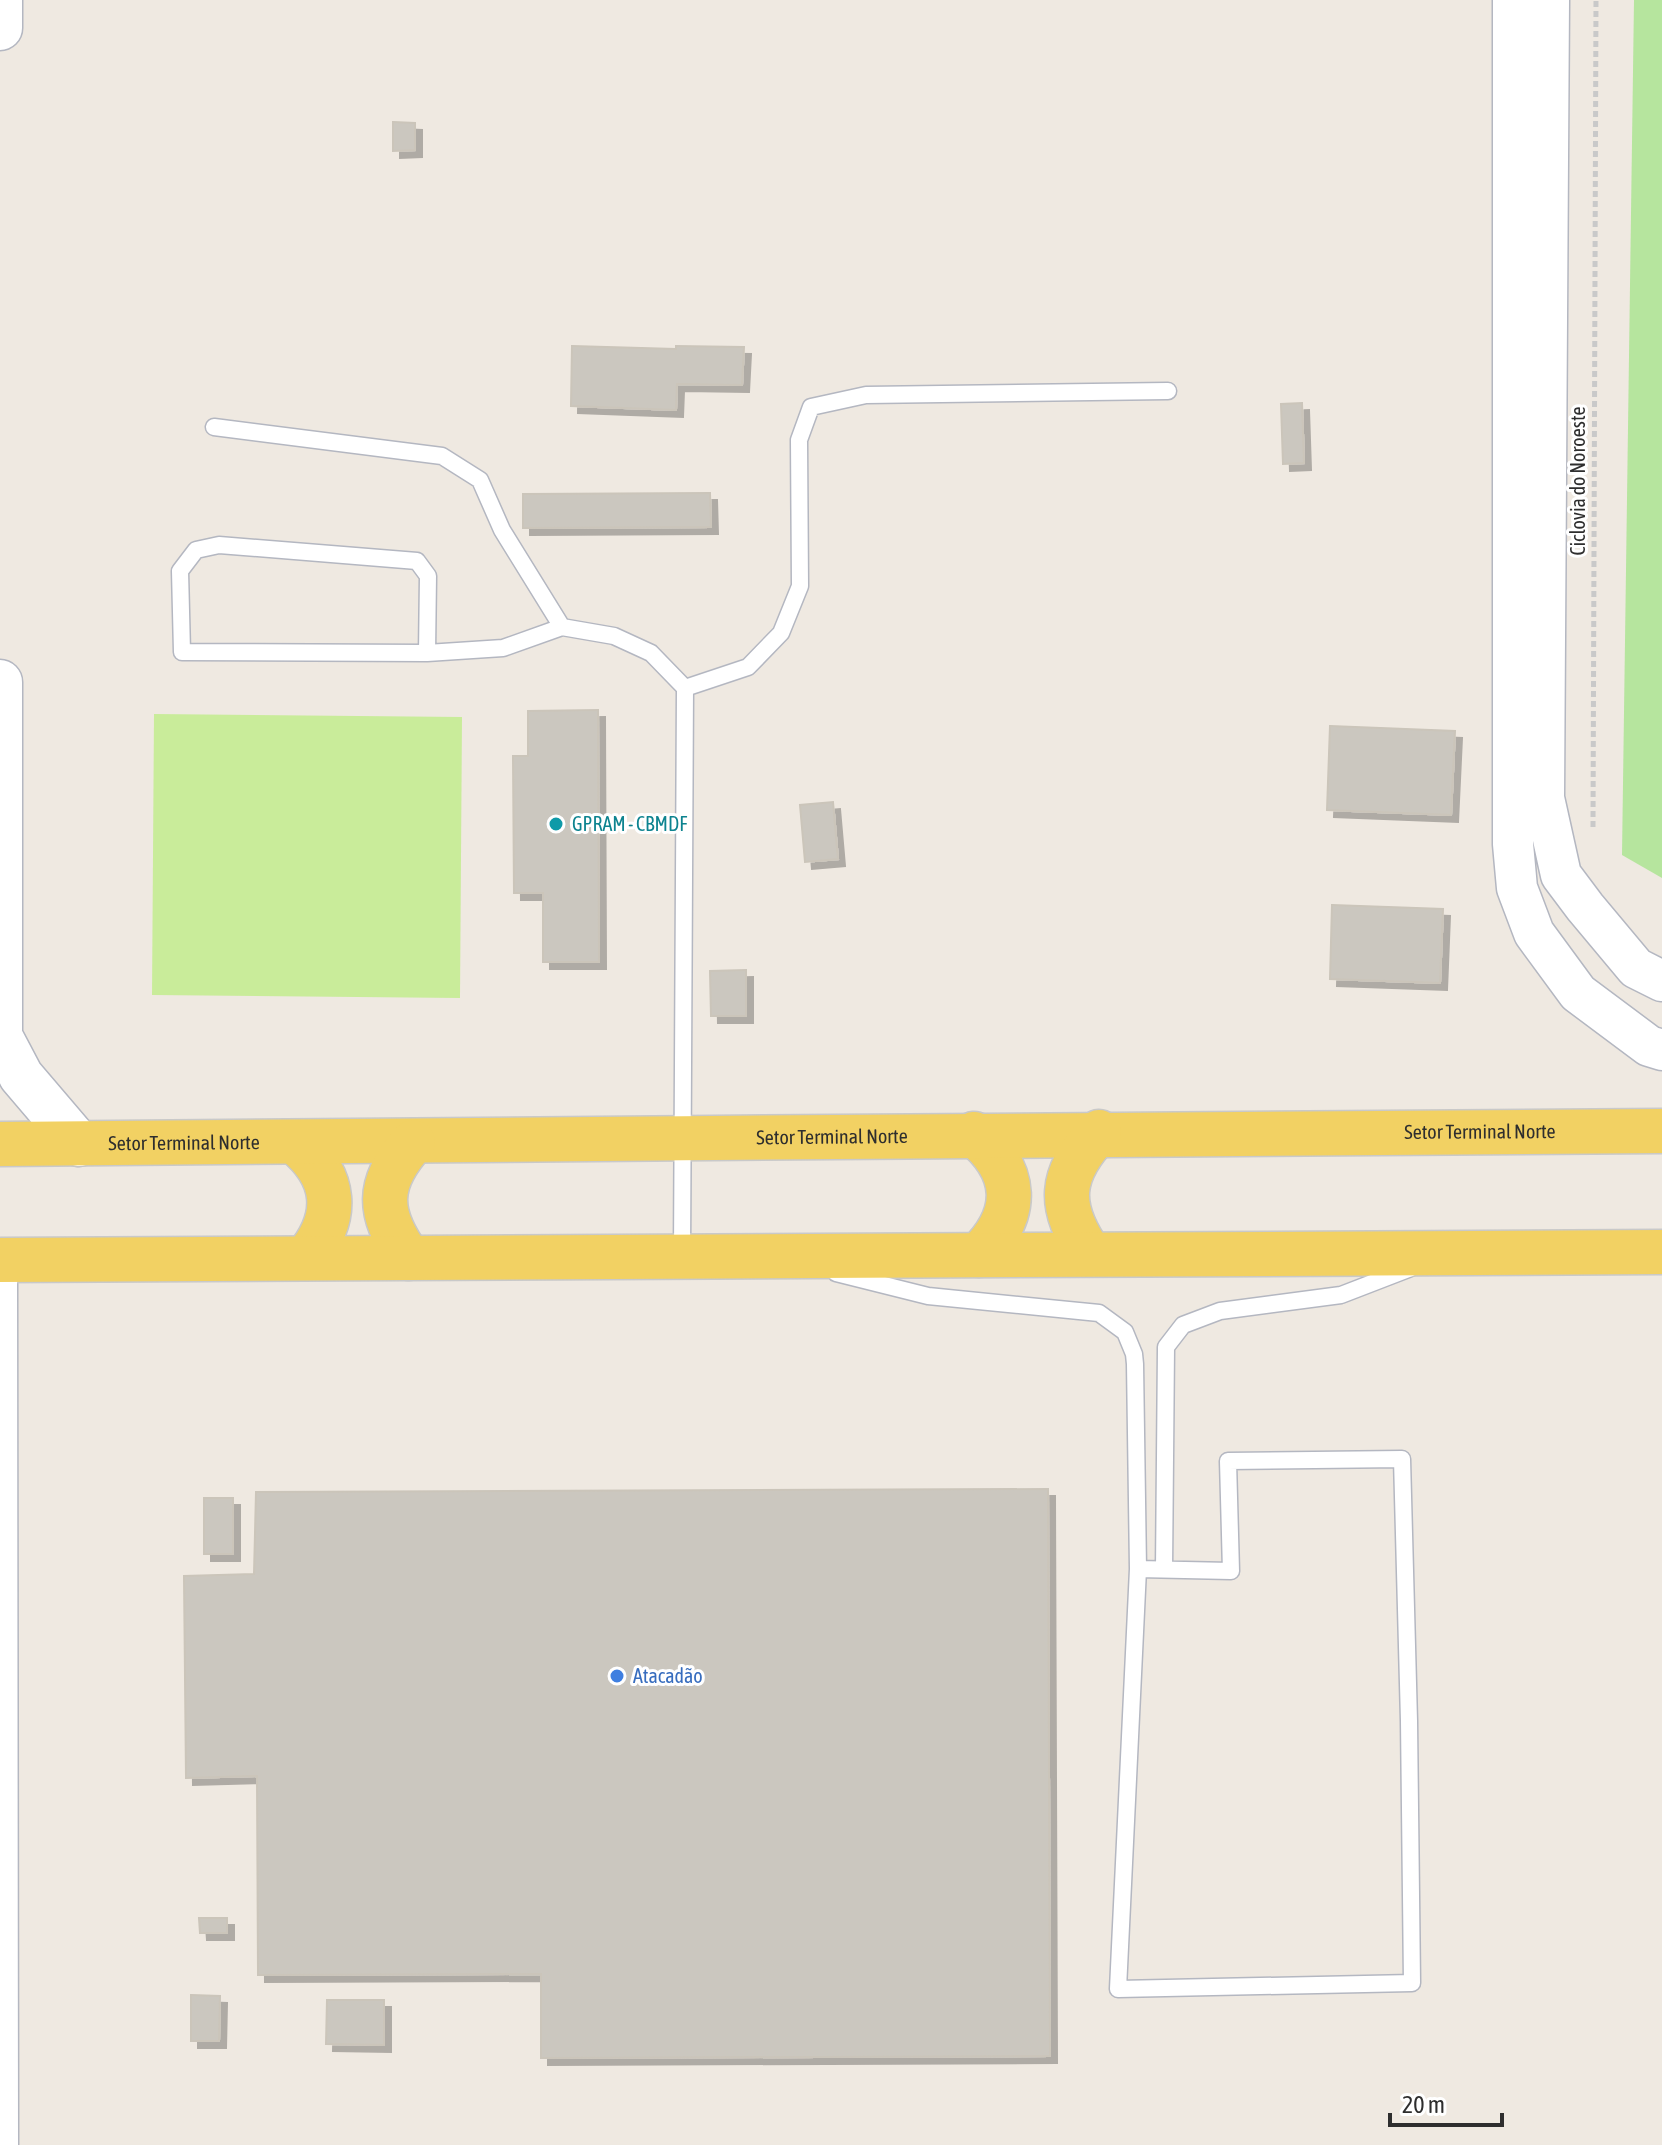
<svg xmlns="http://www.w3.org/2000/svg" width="1662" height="2145" viewBox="0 0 1662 2145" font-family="'Asap Condensed',sans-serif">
<defs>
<filter id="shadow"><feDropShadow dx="7" dy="7" stdDeviation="0" flood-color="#0004"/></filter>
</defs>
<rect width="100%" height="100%" fill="#efe9e1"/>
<path fill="#b6e59e" d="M1634,0h28v878l-40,-23z"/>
<path fill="#c9ec9a" d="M154,714l308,3 -2,281 -308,-3z"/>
<path fill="#cbc7bf" stroke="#cbc5ba" stroke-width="2" filter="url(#shadow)" d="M393,122l22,1v27l-22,1z
M572,346l104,3v-3l68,1 -2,38 -65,-1 -1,26 -105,-4z
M1302,403l2,60 -21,1 -2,-60z
M710,493l1,34 -188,1v-34z
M598,710l1,252h-56v-69h-29l-1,-137h15v-45z
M1330,726l125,5 -4,84 -124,-5z
M833,802l5,57 -33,3 -5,-57z
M1332,905l111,4 -3,74 -110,-4z
M746,970v46h-35l-1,-45z
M1048,1489l2,567 -509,2v-84l-283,1 -1,-199 -71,2 -2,-202 70,-2 2,-82z
M204,1498h29v56h-29z
M199,1918h28v15h-27z
M191,1995l29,1 -1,45h-28z
M327,2000h57v45l-58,-1z"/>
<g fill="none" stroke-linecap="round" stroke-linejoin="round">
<defs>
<path id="service" d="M214,427l228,29 38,24 22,50 60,97
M427,653l1,-77 -11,-15 -198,-16 -23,5 -16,21 2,81 245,1 76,-5 59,-21 52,9 37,17 34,35 -3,565
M685,688l63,-21 33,-34 19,-47 -1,-146 12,-33 55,-12 302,-4
M836,1273l92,23 171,17 26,19 9,22 1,10 3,205
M1402,1459l7,262 3,262 -294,6 20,-420 93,2 -3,-110z
M1164,1569l2,-222 17,-22 37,-14 121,-16 70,-27"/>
<path id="minor" d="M1,1260l1,885"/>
<path id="tertiary" d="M1513,0v844l4,44 17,45 44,60 71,53 13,4
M1549,0l-5,798 17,77 24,32 51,61 26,13"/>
<path id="secondary" d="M0,28v-28
M0,682v360
M1,1038l20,38 58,68"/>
<g id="primary">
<path d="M974,1134c45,38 46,80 5,121"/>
<path d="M296,1143c41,34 44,74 10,115"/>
<path id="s1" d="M0,1144c554,-3 1108,-12 1662,-13"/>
<path d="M1090,1254c-33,-47 -31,-80 9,-122"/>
<path d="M409,1258c-32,-44 -33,-75 4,-116"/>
<path d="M0,1260l1662,-8"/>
</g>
</defs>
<use href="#service" stroke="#b4b7c1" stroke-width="19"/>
<use href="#minor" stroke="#b4b7c1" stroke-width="35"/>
<use href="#tertiary" stroke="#b4b7c1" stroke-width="43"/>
<use href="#secondary" stroke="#b4b7c1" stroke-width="47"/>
<use href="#primary" stroke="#c9c9c9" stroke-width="47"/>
<path stroke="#c9c9c9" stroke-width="5" stroke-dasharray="6 4" stroke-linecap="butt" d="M1593,827l3,-827"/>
<use href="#service" stroke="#fff" stroke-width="16"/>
<use href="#minor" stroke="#fff" stroke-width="32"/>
<use href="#tertiary" stroke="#fff" stroke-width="40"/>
<use href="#secondary" stroke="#fff" stroke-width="44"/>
<use href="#primary" stroke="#f2d163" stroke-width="44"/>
</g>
<circle fill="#0f9aa8" stroke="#fff" stroke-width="3" cx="556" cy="824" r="8"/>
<circle fill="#3f7fe0" stroke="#fff" stroke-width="3" cx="617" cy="1676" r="8"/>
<g text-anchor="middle" stroke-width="6" stroke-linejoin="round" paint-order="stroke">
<g font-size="20" fill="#2e2e2e" stroke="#fff">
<text transform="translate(1578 481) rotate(-90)" y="7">Ciclovia do Noroeste</text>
<text dy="7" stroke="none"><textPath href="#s1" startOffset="1480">Setor Terminal Norte</textPath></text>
<text dy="7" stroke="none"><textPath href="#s1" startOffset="832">Setor Terminal Norte</textPath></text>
<text dy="7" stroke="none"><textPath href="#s1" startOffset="184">Setor Terminal Norte</textPath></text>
</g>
<g font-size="20" fill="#0d838f" stroke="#fff" text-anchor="start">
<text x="572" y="831">GPRAM - CBMDF</text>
</g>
<g font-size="20" fill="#366cbe" stroke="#fff" text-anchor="start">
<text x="633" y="1683">Atacadão</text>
</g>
</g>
<path d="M1390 2113v12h112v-12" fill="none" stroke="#2e2e2e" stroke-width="4"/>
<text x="1402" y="2113" font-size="24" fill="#2e2e2e" stroke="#ffffff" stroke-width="6" paint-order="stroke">20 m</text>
</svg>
